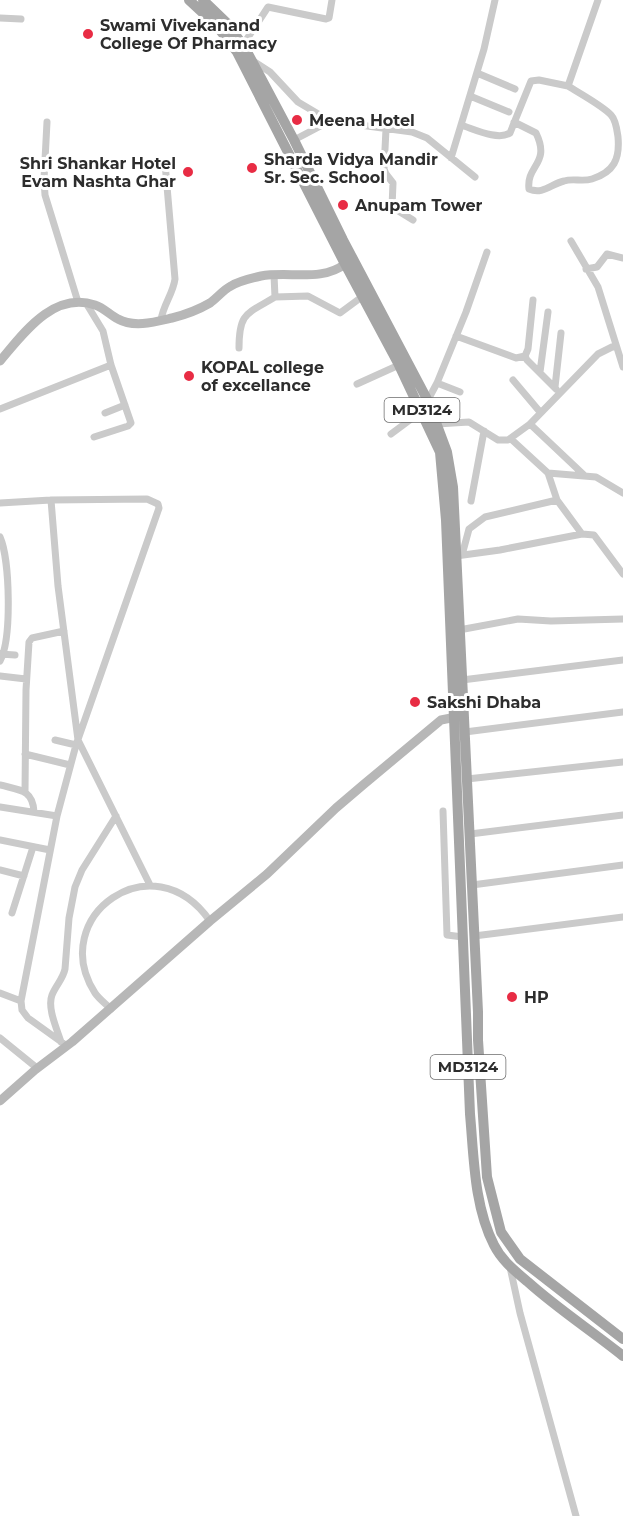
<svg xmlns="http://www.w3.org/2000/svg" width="623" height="1516" viewBox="0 0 623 1516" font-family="Montserrat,sans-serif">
<rect width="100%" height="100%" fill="#fff"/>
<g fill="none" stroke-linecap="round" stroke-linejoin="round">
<path stroke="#cacaca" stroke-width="7" d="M0,18l21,1
M243,45l25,-38 58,12 3,-1 3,-18
M253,61l17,11 28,30 32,19 82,11 15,6 48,39
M477,73l38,16
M470,96l39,16
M47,122l-3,57 1,16 33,107
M514,122l22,11c15,31 -10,32 -7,56 14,6 22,-5 35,-8 9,-3 18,1 28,-2 22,-7 28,-20 26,-42 -1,-7 -2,-17 -7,-22 -8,-9 -32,-22 -43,-29
M461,125c13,4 37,16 49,8l21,-52 8,-1 29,6 30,-86
M386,129l-2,40 2,5 7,9 -1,24 21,13
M294,140l36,-19
M451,158l33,-109 11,-49
M571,241l27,46 25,80
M586,269l11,-2 10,-13 16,4
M275,297l33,-1 32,17 23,-17
M86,303l17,28 8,34 20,58 -3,3 -34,11
M161,320c2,-15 12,-26 14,-41l-10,-116
M456,336l60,22 9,-2 3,-7 5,-49
M239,348c0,-36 8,-34 36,-51l-1,-22
M525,356l2,4 29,29
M540,372l8,-60
M513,380l27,32
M437,383l23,9
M357,384l42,-19
M555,387l6,-54
M0,409l111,-44
M105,413l20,-8
M437,424l32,-2 29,18h10l22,-16 68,-70 18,-9
M530,424l55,52
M391,434l31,-23 15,-28 29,-71 21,-60
M511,439l37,34 9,27 25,34 12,1 29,39
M548,473l48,4 27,16
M51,500l7,86 20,154 72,145
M471,501l13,-70
M0,503l51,-3 96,-1 11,5 1,4 -83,237 -19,71 -36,185 1,9 6,8 39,28
M0,537c10,23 12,102 0,124
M462,555l7,-26 16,-12 72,-17
M456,556l44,-6 82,-16
M459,630l59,-11 33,2 72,-2
M0,654l15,1
M0,676l26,3
M462,680l161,-20
M465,732l158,-20
M55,740l21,5
M25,754l45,11
M467,779l156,-17
M0,785c19,5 33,4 34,27
M25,792l1,-102 3,-48 3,-4 32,-7
M0,807l57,9
M443,811l4,124 16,2
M470,834l153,-19
M0,840l50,10
M0,870l24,6
M472,885l151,-20
M12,913l21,-66
M474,936l149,-19
M0,993l21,8
M111,1009c-5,-5 -12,-10 -16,-16 -49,-76 58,-154 115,-72
M0,1038l37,30
M61,1042c-4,-13 -14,-34 -9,-47 4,-10 11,-16 13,-26l4,-51 6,-31 7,-17 34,-54
M510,1267l10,46 56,203"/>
<path stroke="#b7b7b7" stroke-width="9" d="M0,361c23,-27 53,-70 95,-56 9,3 15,10 23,14 16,9 37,3 54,-1 12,-3 26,-8 38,-15 7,-5 13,-13 21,-17 8,-5 21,-8 30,-10 28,-5 61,6 84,-12
M0,1101l35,-31 37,-28 138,-121 57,-47 69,-66 27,-23 78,-65 20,-4"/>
<path stroke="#a5a5a5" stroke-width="10" d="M189,0l27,25 21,27 108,212 54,101 41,87 6,68 24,594c4,44 4,92 24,131 8,16 21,26 34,37 30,27 64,49 95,74
M203,0l23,22 19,26 49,92 49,100 85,161 19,51 6,35 25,525v28l9,137 14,55 19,27 103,80"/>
</g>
<g fill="#e82c44" stroke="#fff" stroke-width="2">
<circle cx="88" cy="34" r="6"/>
<circle cx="297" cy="120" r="6"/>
<circle cx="252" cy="168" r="6"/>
<circle cx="188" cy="172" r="6"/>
<circle cx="343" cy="205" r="6"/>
<circle cx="189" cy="376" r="6"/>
<circle cx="415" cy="702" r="6"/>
<circle cx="512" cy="997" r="6"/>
</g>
<g text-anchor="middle" stroke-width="6" stroke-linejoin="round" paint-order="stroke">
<g fill="#fff" stroke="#6c6c6c" stroke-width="1.5">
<rect x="384.5" y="398" width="75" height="24" rx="4.5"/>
<rect x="430.5" y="1055" width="75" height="24" rx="4.5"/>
</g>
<g font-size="15" font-weight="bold" fill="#2d2d2d">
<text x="422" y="415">MD3124</text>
<text x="468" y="1072">MD3124</text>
</g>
<g font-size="16" font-weight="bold" fill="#2d2d2d" stroke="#fff" text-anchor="start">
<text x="100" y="31">Swami Vivekanand<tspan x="100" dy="18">College Of Pharmacy</tspan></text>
<text x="309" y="126">Meena Hotel</text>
<text x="264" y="165">Sharda Vidya Mandir<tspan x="264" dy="18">Sr. Sec. School</tspan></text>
<text x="176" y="169" text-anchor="end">Shri Shankar Hotel<tspan x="176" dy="18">Evam Nashta Ghar</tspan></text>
<text x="355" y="211">Anupam Tower</text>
<text x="201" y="373">KOPAL college<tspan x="201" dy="18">of excellance</tspan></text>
<text x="427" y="708">Sakshi Dhaba</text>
<text x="524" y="1003">HP</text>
</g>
</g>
</svg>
